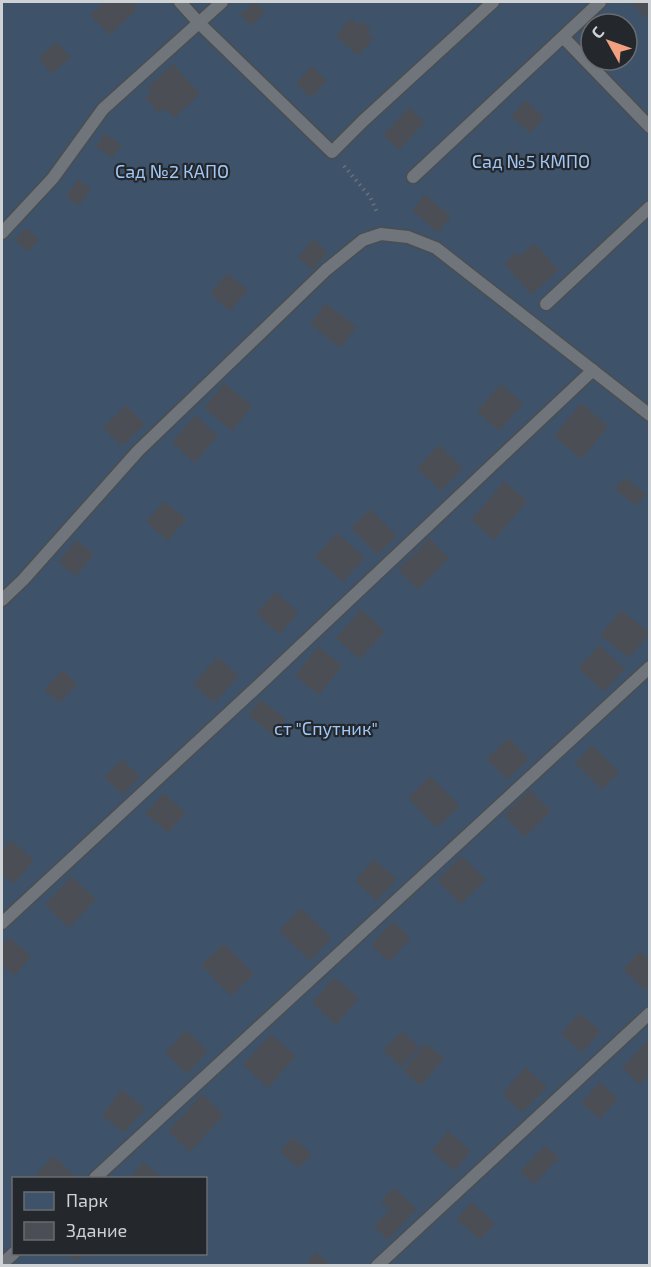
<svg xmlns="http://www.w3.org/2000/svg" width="651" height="1267" viewBox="0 0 651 1267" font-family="'Exo 2',sans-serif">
<rect width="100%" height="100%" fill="#2e3237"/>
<path fill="#3e536a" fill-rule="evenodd" d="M2,2h647v1263l-647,1zM591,24h36v36h-36zM14,1178h192v76h-192z"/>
<path fill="#4b4f55" d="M104,2h28l6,6 -28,27 -20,-20z
M254,2l12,10 -15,14 -11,-11z
M633,2h17v20l-19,-19z
M351,18l8,7 3,-4 9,8 -4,3 7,6 -16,18 -22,-20z
M56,42l15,15 -19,17 -14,-16z
M173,64l27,30 -26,24 -9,-10 -6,6 -14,-16 6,-6 -4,-5z
M312,66l15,15 -16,17 -15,-15z
M526,100l18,18 -14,15 -19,-17z
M409,107l16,15 -26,28 -16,-15z
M104,133l18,12 -10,13 -16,-11z
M78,179l13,10 -12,17 -13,-10z
M425,194l26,23 -13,16 -26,-23z
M26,228l13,12 -11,12 -14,-12z
M314,239l14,14 -16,17 -14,-13z
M534,243l25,27 -27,25 -28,-31 13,-12 3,4z
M227,273l21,17 -18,21 -20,-17z
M326,303l31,24 -17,21 -30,-24z
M224,383l28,23 -20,25 -28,-23z
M501,384l22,20 -24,27 -22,-20z
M581,403l27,23 -26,33 -28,-23z
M126,405l19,19 -23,22 -19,-18z
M195,415l23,21 -23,27 -23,-21z
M439,445l24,23 -22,23 -24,-23z
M624,477l22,17 -10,12 -21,-17z
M504,481l23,20 -33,39 -23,-20z
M164,501l22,18 -18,22 -22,-19z
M370,509l27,27 -19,19 -27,-27z
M337,533l28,25 -22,24 -28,-25z
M429,538l20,20 -31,32 -20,-20z
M76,540l18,14 -18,22 -18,-14z
M276,592l23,21 -20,22 -23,-22z
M361,609l24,22 -25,28 -24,-21z
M621,610l29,23 -21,25 -29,-23z
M599,645l26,24 -21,23 -26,-24z
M318,646l24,20 -23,29 -24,-19z
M218,657l21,19 -25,27 -21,-19z
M63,670l14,14 -18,19 -15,-14z
M260,699l26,20 -13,16 -25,-20z
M509,738l20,21 -22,21 -21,-21z
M592,745l27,27 -17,18 -27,-27z
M122,759l18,18 -17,18 -19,-18z
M430,776l30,30 -23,22 -29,-30z
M530,790l21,21 -26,26 -21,-22z
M164,793l22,20 -18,20 -23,-20z
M11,840l23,20 -20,24 -12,-10v-23z
M462,856l24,24 -26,24 -23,-24z
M374,859l23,20 -20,22 -22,-20z
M71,876l25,23 -27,29 -24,-23z
M301,908l31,30 -22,23 -31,-30z
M393,921l18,17 -22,24 -18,-17z
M9,937l22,19 -16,20 -13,-10v-19z
M224,944l30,30 -23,22 -30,-31z
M640,951l10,9v26l-5,5 -22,-22z
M334,977l25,21 -23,27 -24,-22z
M579,1013l22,18 -19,22 -21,-19z
M186,1030l22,21 -21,23 -22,-21z
M402,1031l18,17 -19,19 -18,-17z
M271,1034l25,22 -28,32 -25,-23z
M650,1038v36l-10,11 -18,-17z
M426,1043l18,15 -23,28 -18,-15z
M526,1067l21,20 -25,26 -20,-19z
M600,1082l18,17 -18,20 -19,-16z
M122,1089l23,20 -21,24 -22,-18z
M202,1094l22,21 -34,37 -22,-21z
M448,1131l23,20 -16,20 -23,-20z
M293,1137l19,17 -14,14 -18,-17z
M545,1145l14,13 -25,26 -14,-12z
M53,1156l25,22h-37l-5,-3z
M143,1162l20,16h-33z
M394,1188l23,21 -29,31 -14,-14 16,-17 -9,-8z
M472,1202l23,21 -15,17 -24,-21z
M316,1252l16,14h-28z
M65,1254h19l-7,8z"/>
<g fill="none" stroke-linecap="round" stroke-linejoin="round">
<defs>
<path id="lane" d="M180,2l19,21 133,129 31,-31 130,-119
M563,37l87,90
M413,177l187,-175
M2,233l51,-55 50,-69 119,-107
M546,304l104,-97
M2,600l21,-20 115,-129 188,-181 37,-30 18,-6 27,3 28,11 214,167
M2,923l256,-237 335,-316
M95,1178l555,-511
M2,1264l12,-11
M377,1266l273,-253"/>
</defs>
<use href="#lane" stroke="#4a4e51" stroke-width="15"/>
<path stroke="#6d7074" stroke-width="4" stroke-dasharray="1.5 4.5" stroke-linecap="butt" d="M344,166l26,31 8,17"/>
<use href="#lane" stroke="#70757b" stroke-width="12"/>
</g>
<g text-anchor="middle" stroke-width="4.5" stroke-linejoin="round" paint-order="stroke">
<g font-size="18" fill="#a0c7f5" stroke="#24282d">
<text x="531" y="168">Сад №5 КМПО</text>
<text x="172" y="178">Сад №2 КАПО</text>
<text x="326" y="735">ст "Спутник"</text>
</g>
</g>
<rect width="651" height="1267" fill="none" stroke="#cfd2d5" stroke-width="6"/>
<rect x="12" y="1177" width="195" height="78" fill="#24282d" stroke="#686c70" stroke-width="1.5"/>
<rect x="24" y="1192" width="30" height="18" fill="#3e536a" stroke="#686c70" stroke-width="1.5"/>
<text x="66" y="1207" font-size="18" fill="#cfd2d5">Парк</text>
<rect x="24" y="1222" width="30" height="18" fill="#4b4f55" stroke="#686c70" stroke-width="1.5"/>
<text x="66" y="1237" font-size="18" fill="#cfd2d5">Здание</text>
<g transform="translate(609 42) rotate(310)"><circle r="28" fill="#24282d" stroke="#686c70" stroke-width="1.5"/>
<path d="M0-4.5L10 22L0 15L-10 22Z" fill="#f2a080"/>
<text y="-9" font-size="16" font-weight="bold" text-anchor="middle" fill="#cfd2d5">С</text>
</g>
</svg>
